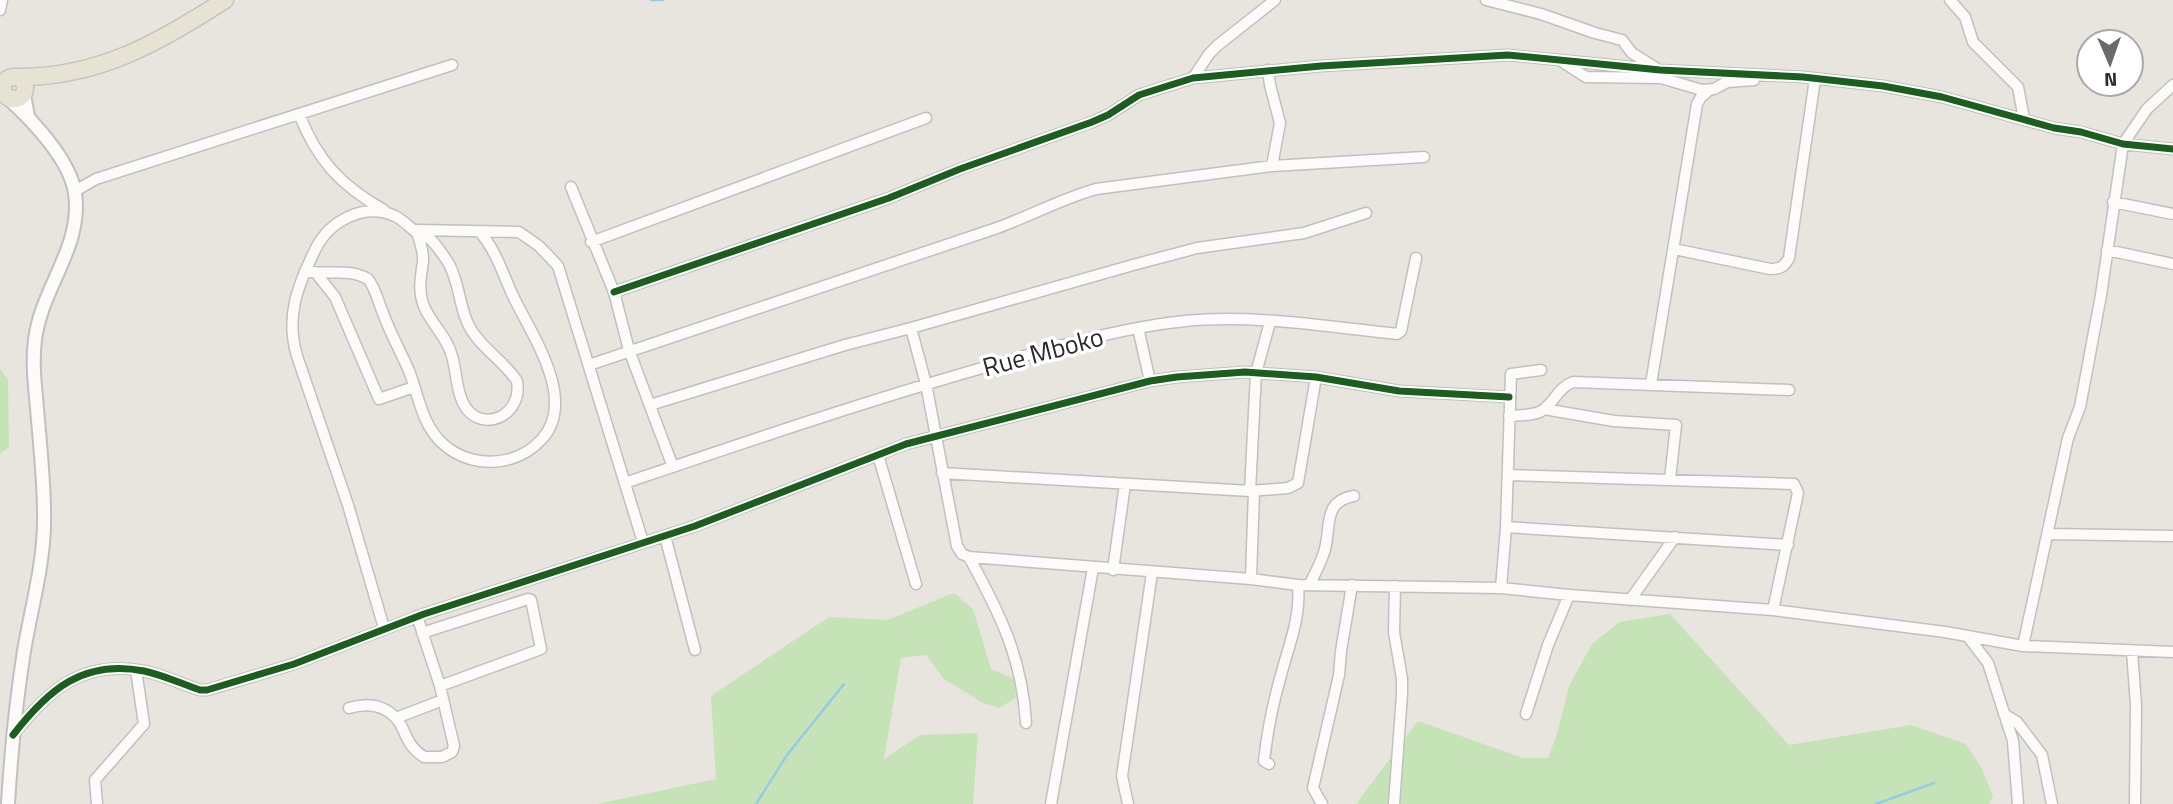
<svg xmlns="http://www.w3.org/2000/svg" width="2173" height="804" viewBox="0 0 2173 804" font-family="'Titillium Web',sans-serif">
<rect width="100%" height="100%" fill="#e8e4de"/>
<path fill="#c6e3b7" d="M0,369l8,11 1,67 -9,7z
M954,593l19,16 18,60 23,10 2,19 -17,10 -16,-5 -39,-24 -18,-24 -25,3 -17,101 36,-24 58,-2 -5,71h-376l119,-25 -5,-83 118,-79 58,3z
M1670,614l119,131 122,-20 55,19 15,23 12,29 -4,8h-633l62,-83 105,37h25l9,-24 12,-48 23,-42 28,-22z"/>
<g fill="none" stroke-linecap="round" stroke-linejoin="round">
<path stroke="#93cce8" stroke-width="2.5" d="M651,0h12
M756,804l31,-49 57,-71
M1876,804l58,-21"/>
<defs>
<path id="minor" d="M1486,0l55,14 54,19 27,7 10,13 24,15
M1950,0l15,17 8,25 45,45 6,32
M0,10l2,-10
M1564,63l22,14 75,1 41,12 12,-1 13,-7 27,-2
M1268,70l2,15 10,38 -8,43
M1193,78l16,-24 9,-9 57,-45
M299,114c18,46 42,72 85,96
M571,187l43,105 15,58 44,117
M75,191l21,-12 356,-114
M2113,202l60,12
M417,230l102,2 20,14 19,20 85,276
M591,242l335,-124
M1674,249l96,20c10,0 14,-2 19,-11l26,-179
M2107,250l66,14
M305,271c22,5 43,-4 63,8 8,10 10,23 15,34 7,20 18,39 26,58 10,25 12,52 33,72 17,16 41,22 64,17 14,-3 26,-10 36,-21 35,-39 -9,-102 -28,-141 -11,-23 -17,-46 -34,-66
M316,273l19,24 44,102 35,-12
M614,292l275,-94 71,-29 132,-47 16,-7 31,-20 54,-17 128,-12 187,-11 152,15 143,7 80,9 59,11 112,31 27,4 42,12 50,5
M911,328l15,56 31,162 5,8 7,3 282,22 47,6 203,3 68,7 204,15 172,22 78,14 150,6
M1138,328l12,53
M589,365l408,-137c33,-12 64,-29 99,-39l176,-23 152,-9
M1651,384l46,-280 4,-7 7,-6
M650,405l195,-60 66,-17 222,-63 64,-17 107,-15 62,-20
M1544,409l70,12 62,4 -6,54
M1509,416c10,-1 26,0 34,-6 12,-9 16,-23 30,-28l216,8
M878,455l38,129
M942,473l308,18 38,-3 10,-5 18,-106
M1508,475l286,9 4,9 -25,117
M625,483c121,-41 241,-82 364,-117 64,-18 129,-38 196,-45 68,-7 144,6 212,13l4,-3 15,-73
M1250,491l6,-118 14,-51
M1506,527l282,18
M2048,534l125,2
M665,536l30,114
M969,557c31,57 53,100 57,166
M1113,570l12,-86
M1251,579l3,-88
M1310,584c5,-11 12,-23 15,-35 6,-23 -2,-48 29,-53
M1501,588l5,-61 5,-153 30,-4
M1630,600l45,-63
M384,628l-36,-123 -51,-149c-12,-40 1,-71 18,-106 14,-29 49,-48 80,-34 8,4 14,11 21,16 4,4 10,4 14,7 5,4 16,20 19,25 12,22 10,50 25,70 12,17 31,29 43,47 6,34 -33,52 -51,27 -10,-15 -9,-35 -14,-52 -5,-20 -22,-33 -29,-52 -5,-15 -2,-27 0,-43 1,-8 -3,-18 -5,-26
M422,633l106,-34 3,1 10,49 -101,37
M1969,638l19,25 25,78 5,63
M2023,646l45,-208 12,-31 21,-112 22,-151 24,-35 26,-24
M2132,651l4,54 -1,99
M349,708c17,-5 33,-4 46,9 12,12 8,26 29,40h18l10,-5 2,-6 -14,-60 -23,-70
M1526,714l22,-69 21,-50
M2004,714l13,8 25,33 10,49
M396,718l47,-18
M13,735c35,-45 70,-76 131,-64 19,4 38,13 56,19h7l87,-26 130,-50 271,-88 211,-82 244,-63 27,-4 68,-5 71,5 83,14 110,6
M1269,764l-5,-3c3,-28 9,-58 17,-86 8,-31 20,-57 17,-90
M97,804l-2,-24 49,-56 -8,-54
M1051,804l42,-236
M1128,804l-6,-28 30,-203
M1322,804l-9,-16 26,-113 2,-24 11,-66
M1394,804l8,-110v-15l-8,-47 1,-46"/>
<path id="tertiary" d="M24,95l4,21
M8,804c3,-51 8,-102 16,-153 7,-42 19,-83 20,-126 1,-39 -4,-78 -7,-117 -2,-22 -5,-45 -2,-68 6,-52 48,-93 40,-147 -5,-33 -42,-72 -66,-94"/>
<path id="primary" d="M3 88a11 11 0 1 1 22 0a11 11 0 1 1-22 0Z
M16,77c82,1 142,-34 209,-77"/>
</defs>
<use href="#minor" stroke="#c1c0c0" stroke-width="13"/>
<use href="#tertiary" stroke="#c1c0c0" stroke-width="16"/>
<use href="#primary" stroke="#c4c3c0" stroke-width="19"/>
<use href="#minor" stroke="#fcfbfa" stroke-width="10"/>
<use href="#tertiary" stroke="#fcfbfa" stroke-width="12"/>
<use href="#primary" stroke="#e6e3d3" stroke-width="16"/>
<defs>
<path id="cycleway" d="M614,292l275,-94 71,-29 132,-47 16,-7 31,-20 54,-17 128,-12 187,-11 152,15 143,7 80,9 59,11 112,31 27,4 42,12 50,5
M13,735c35,-45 70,-76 131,-64 19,4 38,13 56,19h7l87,-26 130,-50 271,-88 211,-82 244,-63 27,-4 68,-5 71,5 83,14 110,6"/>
</defs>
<use href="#cycleway" stroke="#fff" stroke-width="11"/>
<use href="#cycleway" stroke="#1b5e20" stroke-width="7"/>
</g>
<g text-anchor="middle" stroke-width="7" stroke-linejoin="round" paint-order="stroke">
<g font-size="26" fill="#292929" stroke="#fff">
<text transform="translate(1043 352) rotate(-15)" y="9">Rue Mboko</text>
</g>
</g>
<g transform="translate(2110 63) rotate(178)"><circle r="33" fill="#ffffff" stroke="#a9a9a9" stroke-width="2"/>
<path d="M0-5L12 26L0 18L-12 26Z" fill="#6c6a68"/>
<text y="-10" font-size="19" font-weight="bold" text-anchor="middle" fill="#292929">N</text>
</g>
</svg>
